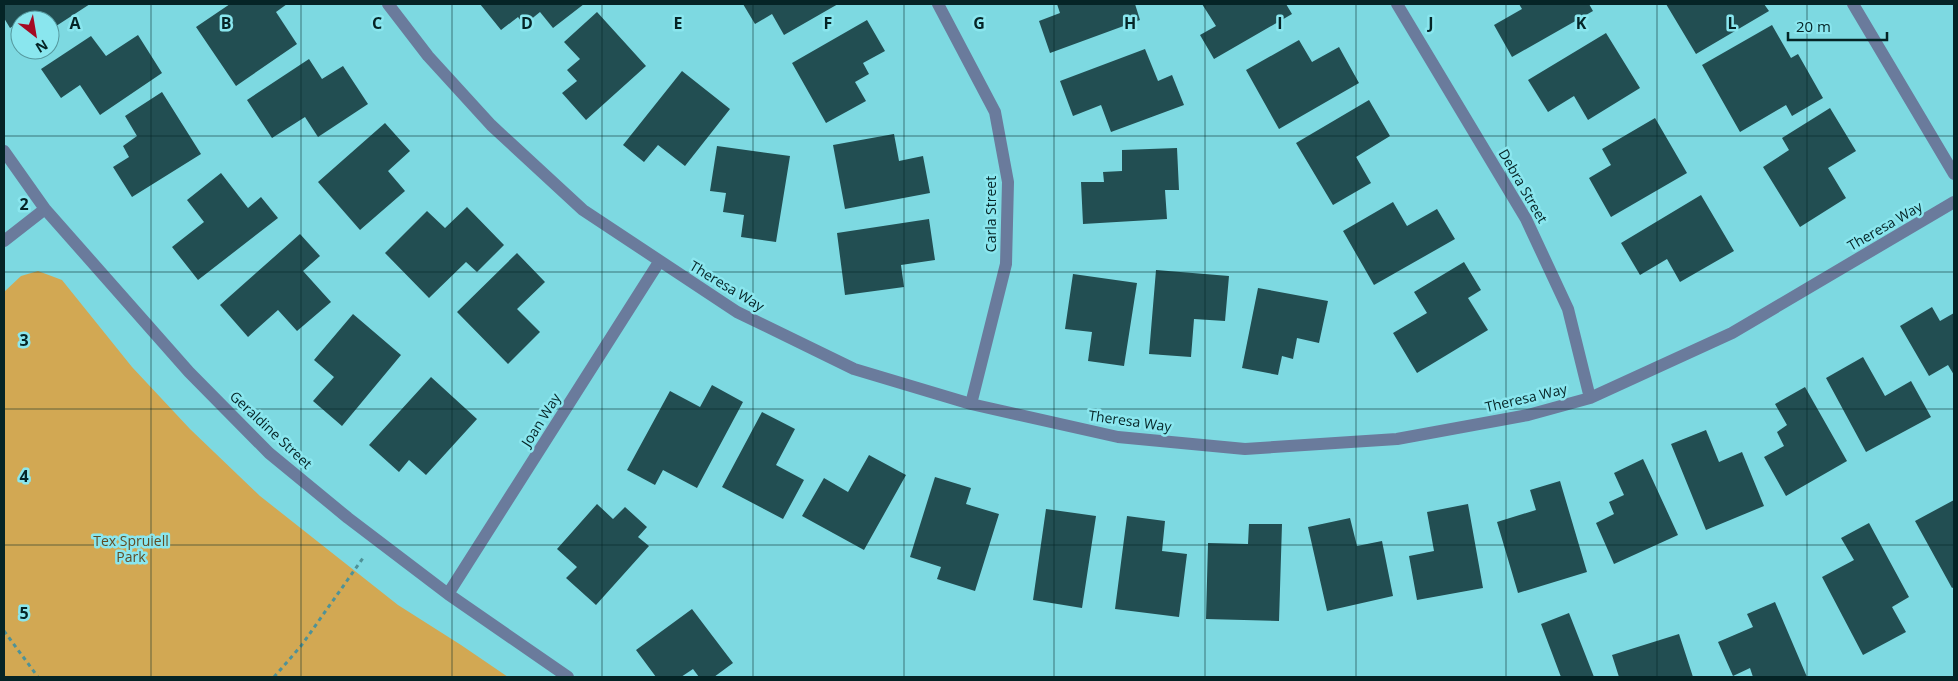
<svg xmlns="http://www.w3.org/2000/svg" width="1958" height="681" viewBox="0 0 1958 681" font-family="'Open Sans',sans-serif">
<rect width="100%" height="100%" fill="#7dd9e1"/>
<path fill="#d2a853" d="M38,271l24,9 70,87 58,62 70,67 138,109 63,40 47,32h-504v-385l17,-16z"/>
<path fill="#224e52" d="M4,4h86l-40,26v-10h-8l-6,-9 -26,17 -6,-10z
M230,4h57l-11,8 21,32 -61,42 -40,-59z
M480,4h104l-31,24 -13,-16 -16,13 -6,-8 -17,13z
M743,4h95l-54,31 -12,-21 -17,10z
M1057,4h78l5,16 -90,33 -11,-32 21,-8z
M1202,4h84l6,10 -78,45 -14,-24 16,-9z
M1519,4h70l4,7 -81,46 -18,-32 28,-16z
M1666,4h98l5,7 -73,43z
M597,12l49,54 -60,54 -24,-27 15,-12 -10,-11 13,-11 -16,-17z
M867,20l18,31 -22,12 6,11 -14,8 11,19 -40,22 -34,-60z
M1772,25l19,33 7,-4 25,44 -31,18 -6,-11 -46,27 -38,-67z
M1606,33l34,55 -52,32 -14,-24 -26,16 -20,-32z
M138,35l24,38 -62,42 -20,-30 -19,13 -20,-29 50,-33 15,20z
M1299,40l13,22 27,-15 20,36 -80,46 -33,-59z
M1145,49l13,32 14,-6 12,30 -73,27 -10,-27 -28,11 -13,-35z
M309,59l13,20 21,-13 25,38 -50,33 -13,-20 -33,21 -25,-38z
M682,71l48,38 -45,57 -27,-21 -14,17 -21,-17z
M162,92l39,62 -69,43 -19,-30 16,-10 -6,-11 14,-10 -12,-20z
M1369,100l21,36 -34,21 15,26 -38,22 -37,-62z
M1830,108l26,43 -28,17 18,30 -46,29 -37,-60 26,-17 -7,-12z
M1655,118l32,55 -76,44 -22,-39 22,-13 -9,-16z
M385,123l25,28 -22,20 17,20 -45,39 -42,-48z
M894,134l5,27 24,-5 7,37 -85,16 -12,-64z
M717,146l73,10 -14,86 -35,-5 3,-22 -21,-3 3,-19 -16,-2z
M1177,148l2,42h-14l2,29 -84,5 -2,-42h23l-1,-10 19,-1v-21z
M221,173l27,35 13,-11 17,21 -80,62 -26,-33 32,-25 -17,-22z
M1701,195l33,56 -54,31 -13,-23 -27,16 -19,-32z
M1393,202l14,24 30,-17 18,30 -81,46 -31,-54z
M467,207l37,38 -27,27 -11,-10 -37,36 -44,-45 42,-42 18,17z
M929,219l6,41 -34,5 3,22 -59,8 -8,-62z
M300,234l20,22 -17,15 28,31 -34,29 -19,-21 -30,27 -28,-32z
M517,253l28,29 -28,27 23,23 -32,32 -51,-52z
M1464,262l17,28 -13,8 20,32 -71,43 -24,-40 34,-20 -13,-21z
M1156,270l73,6 -4,45 -31,-2 -3,38 -42,-3z
M1073,274l64,9 -13,83 -36,-5 4,-29 -27,-3z
M1258,288l70,13 -9,42 -22,-5 -4,21 -11,-3 -4,19 -36,-7z
M1932,307l8,14 14,-8v62l-6,-10 -19,11 -29,-50z
M353,314l48,41 -59,71 -29,-25 21,-24 -20,-17z
M1863,357l22,39 26,-15 20,36 -65,35 -40,-74z
M431,377l46,42 -51,56 -17,-15 -10,12 -30,-27z
M712,385l31,17 -46,86 -34,-18 -8,15 -28,-15 43,-79 30,16z
M1805,387l42,74 -61,35 -22,-39 20,-11 -7,-14 10,-7 -12,-21z
M762,412l33,17 -19,36 28,15 -21,39 -61,-32z
M1706,430l13,32 23,-10 22,54 -58,24 -35,-86z
M869,455l37,20 -42,75 -62,-34 22,-38 24,14z
M1643,459l35,76 -64,29 -18,-41 18,-9 -5,-12 15,-7 -10,-22z
M935,477l36,11 -5,16 33,10 -24,77 -38,-12 4,-12 -31,-10z
M1560,481l27,91 -69,21 -21,-71 39,-12 -6,-20z
M1954,500v87l-2,1 -37,-67z
M597,504l16,15 12,-12 22,20 -9,10 11,9 -53,59 -30,-27 11,-11 -20,-18z
M1468,504l15,84 -66,12 -8,-44 25,-5 -7,-39z
M1046,509l50,7 -14,92 -49,-8z
M1127,516l38,5 -3,30 25,3 -8,63 -64,-8z
M1350,518l7,28 25,-5 11,55 -66,15 -19,-84z
M1869,523l40,74 -17,10 14,25 -43,23 -41,-78 32,-17 -13,-22z
M1249,524h33l-3,97 -73,-2 2,-76 40,1z
M1775,602l32,75h-54l-3,-9 -17,8 -15,-34 35,-15 -6,-13z
M692,609l41,54 -19,14h-15l-6,-8 -12,8h-25l-20,-27z
M1569,613l25,64h-33l-20,-53z
M1679,634l14,43h-74l-7,-22z"/>
<g fill="none" stroke-linecap="round" stroke-linejoin="round">
<path stroke="#4e9298" stroke-width="3" stroke-dasharray="4 4" stroke-linecap="butt" d="M4,631l34,46
M274,677l27,-31 62,-88"/>
<path stroke="#6a7b9c" stroke-width="12" d="M388,4l40,52 63,69 92,85 154,102 117,57 117,35 147,33 127,12 152,-10 131,-24 62,-17 142,-65 222,-131
M938,4l57,108 13,70 -2,82 -35,140
M1397,4l129,215 42,90 22,89
M1853,4l101,170
M4,151l41,58 144,163 80,81 79,65 100,76 120,83
M4,241l41,-32
M448,594l211,-332"/>
</g>
<path fill="none" stroke="#052426" stroke-width="1" stroke-opacity="0.55" d="M151,4v673M301,4v673M452,4v673M602,4v673M753,4v673M904,4v673M1054,4v673M1205,4v673M1356,4v673M1506,4v673M1657,4v673M1807,4v673M4,136h1950M4,272h1950M4,409h1950M4,545h1950"/>
<g text-anchor="middle" stroke-width="5" stroke-linejoin="round" paint-order="stroke">
<g font-size="14" fill="#052426" stroke="#8ae6ee">
<text transform="translate(1523 186) rotate(60)" y="5">Debra Street</text>
<text transform="translate(991 214) rotate(-90)" y="5">Carla Street</text>
<text transform="translate(1885 226) rotate(-30)" y="5">Theresa Way</text>
<text transform="translate(727 286) rotate(31)" y="5">Theresa Way</text>
<text transform="translate(1526 398) rotate(-13)" y="5">Theresa Way</text>
<text transform="translate(541 420) rotate(-58)" y="5">Joan Way</text>
<text transform="translate(1130 421) rotate(8)" y="5">Theresa Way</text>
<text transform="translate(271 430) rotate(43)" y="5">Geraldine Street</text>
</g>
<g font-size="14" fill="#604d27" stroke="#8ae6ee">
<text x="131" y="546">Tex Spruiell<tspan x="131" dy="16">Park</tspan></text>
</g>
</g>
<g font-size="16" text-anchor="middle" font-weight="bold" fill="#052426" stroke="#8ae6ee" stroke-width="5" stroke-linejoin="round" paint-order="stroke">
<text x="75" y="29">A</text>
<text x="226" y="29">B</text>
<text x="377" y="29">C</text>
<text x="527" y="29">D</text>
<text x="678" y="29">E</text>
<text x="828" y="29">F</text>
<text x="979" y="29">G</text>
<text x="1130" y="29">H</text>
<text x="1280" y="29">I</text>
<text x="1431" y="29">J</text>
<text x="1581" y="29">K</text>
<text x="1732" y="29">L</text>
<text x="24" y="210">2</text>
<text x="24" y="346">3</text>
<text x="24" y="482">4</text>
<text x="24" y="619">5</text>
</g>
<rect width="1958" height="681" fill="none" stroke="#052426" stroke-width="10"/>
<g transform="translate(35 35) rotate(149)"><circle r="24" fill="#8ae6ee" stroke="#55989e"/>
<path d="M0-4L9 19L0 12L-9 19Z" fill="#a50a23"/>
<text y="-8" font-size="14" font-weight="bold" text-anchor="middle" fill="#052426">N</text>
</g>
<path d="M1788 32v8h99v-8" fill="none" stroke="#052426" stroke-width="2.5"/>
<text x="1796" y="32" font-size="15" fill="#052426" stroke="#8ae6ee" stroke-width="4" paint-order="stroke">20 m</text>
</svg>
